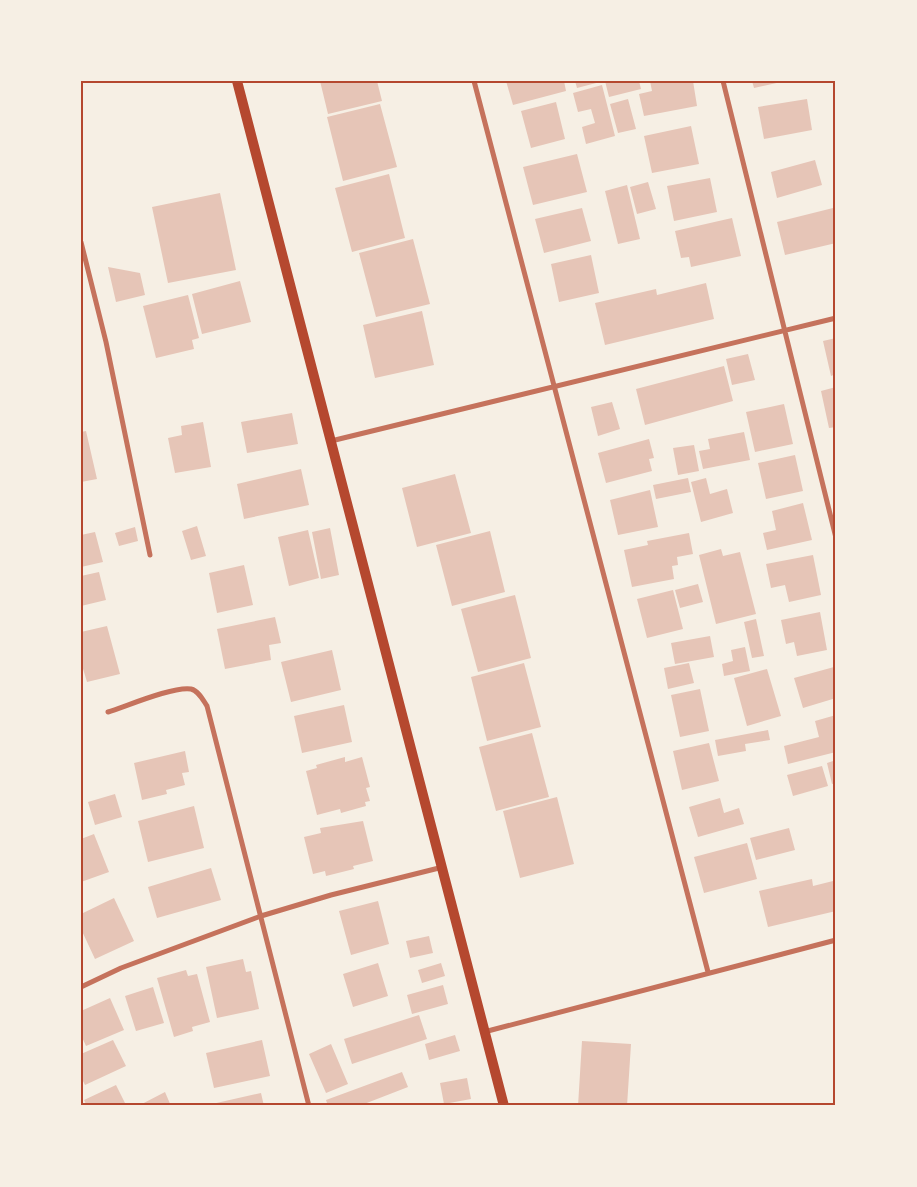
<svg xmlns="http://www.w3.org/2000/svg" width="917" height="1187" viewBox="0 0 917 1187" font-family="'Source Sans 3',sans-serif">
<rect width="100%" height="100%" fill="#f6efe4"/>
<path fill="#e6c5b7" d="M320,81h57l5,20 -54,13z
M506,81h58l2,10 -53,14z
M575,81h25v1l-23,6z
M605,81h34l2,8 -32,8z
M650,81h43l4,25 -53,10 -5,-22 13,-3z
M752,81h29v1l-27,6z
M602,85l13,51 -29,8 -4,-17 13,-4 -4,-14 -13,3 -5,-19z
M628,99l8,30 -18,4 -8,-29z
M807,99l5,31 -48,9 -6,-32z
M556,102l9,37 -34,9 -10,-37z
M380,104l17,63 -54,14 -16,-64z
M691,126l8,38 -47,9 -8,-37z
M577,154l10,38 -54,13 -10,-38z
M815,160l7,25 -45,13 -6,-26z
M389,174l16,64 -53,14 -17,-64z
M710,178l7,34 -43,9 -7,-35z
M648,182l8,27 -19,5 -7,-27z
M627,185l13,54 -22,5 -13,-53z
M220,193l16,77 -68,13 -16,-76z
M582,208l9,33 -47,12 -9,-34z
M833,208l3,12v23l-51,12 -8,-33z
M732,218l9,38 -50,11 -2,-10 -8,1 -6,-27z
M413,239l17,65 -54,13 -17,-64z
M591,255l8,38 -40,9 -8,-38z
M108,267l32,6 5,22 -29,7z
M240,281l11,41 -49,12 -10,-40z
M706,283l8,36 -109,26 -10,-42 61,-14 1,6z
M188,295l11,43 -7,2 2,9 -38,9 -13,-52z
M422,311l12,54 -59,13 -12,-53z
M836,338v36l-5,2 -8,-35z
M748,354l7,26 -23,5 -6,-26z
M724,366l9,35 -88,24 -9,-36z
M836,387v40l-7,1 -8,-37z
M612,402l8,27 -22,7 -7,-29z
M784,404l9,40 -38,8 -9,-40z
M292,413l6,31 -51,9 -6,-31z
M203,422l8,45 -36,6 -7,-35 14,-3 -1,-9z
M86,431l11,48 -16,3v-50z
M744,432l6,28 -47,9 -4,-18 11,-2 -2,-10z
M649,439l5,19 -5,1 3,12 -46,12 -8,-30z
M694,445l5,26 -21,4 -5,-27z
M795,455l8,36 -37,8 -8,-36z
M301,469l8,36 -65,14 -7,-35z
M455,474l16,59 -54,14 -15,-59z
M688,478l3,14 -35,7 -3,-14z
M706,478l4,16 17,-5 6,24 -32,9 -10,-40z
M650,490l8,37 -40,8 -8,-35z
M803,503l9,37 -45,10 -4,-17 13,-3 -4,-19z
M197,526l9,30 -15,4 -9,-29z
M135,527l3,14 -19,5 -4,-13z
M330,528l9,47 -18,4 -9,-47z
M308,530l11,48 -30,8 -11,-49z
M490,531l15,61 -53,14 -16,-61z
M95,532l8,30 -22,5v-32z
M689,533l4,21 -16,3 1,8 -6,1 2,13 -42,8 -8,-37 24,-5 -1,-4z
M721,549l2,7 17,-4 16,62 -40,10 -17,-69z
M813,555l8,40 -32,7 -4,-17 -14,3 -5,-24z
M244,565l9,40 -36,8 -8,-40z
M99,572l7,28 -25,6v-30z
M698,584l5,18 -23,6 -5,-18z
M673,590l10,39 -36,9 -10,-39z
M515,595l16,63 -53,14 -17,-63z
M820,612l7,38 -30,6 -3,-14 -8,2 -5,-24z
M275,617l6,26 -12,2 2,15 -46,9 -8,-40z
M756,619l8,37 -12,2 -8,-36z
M107,626l13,48 -33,8 -6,-20v-30z
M710,636l4,21 -39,7 -4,-21z
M745,647l5,24 -26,5 -2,-12 11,-3 -2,-11z
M332,650l9,40 -50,12 -10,-40z
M524,663l17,64 -54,14 -16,-64z
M689,663l5,20 -26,6 -4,-21z
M834,667l2,31 -33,10 -9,-30z
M767,669l14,47 -34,10 -13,-48z
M700,689l9,42 -29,6 -9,-42z
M344,705l8,37 -50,11 -8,-37z
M836,715v37l-48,12 -4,-18 35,-9 -4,-16z
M768,730l2,10 -25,4 1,7 -28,5 -3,-16z
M532,733l17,64 -53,14 -17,-64z
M709,743l10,38 -37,9 -9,-39z
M185,751l4,21 -7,1 3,12 -19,5 1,4 -25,6 -8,-37z
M345,757v5l17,-5 8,30 -4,1 4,13 -5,1 1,4 -25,7 -1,-4 -23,6 -11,-44 11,-3 -1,-3z
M836,760v23l-4,1 -5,-21z
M822,766l6,20 -35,10 -6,-21z
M115,794l7,23 -27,8 -7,-23z
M557,797l17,67 -54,14 -17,-67z
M720,798l4,15 15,-5 5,16 -46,13 -9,-30z
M194,806l10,42 -56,14 -10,-41z
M363,821l10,40 -20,5 1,3 -28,7 -1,-5 -12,3 -9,-37 17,-4 -1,-5z
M789,828l6,22 -39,10 -6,-22z
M94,834l15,38 -28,10v-43z
M747,843l10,36 -53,14 -10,-36z
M211,868l10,32 -64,18 -9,-31z
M812,879l1,7 20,-5 3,30 -68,16 -9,-36z
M114,898l20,43 -39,18 -14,-30v-15z
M378,901l11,43 -38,11 -12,-44z
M429,936l4,17 -23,5 -4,-17z
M243,959l3,13 5,-1 8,38 -42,9 -11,-51z
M378,963l10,33 -35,11 -10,-33z
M441,963l4,13 -23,7 -4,-13z
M186,970l2,6 9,-2 13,48 -18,5 1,4 -19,6 -17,-59z
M443,985l5,19 -36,10 -5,-19z
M153,987l11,36 -28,8 -11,-35z
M110,998l14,32 -38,16 -5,-11v-24z
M419,1015l8,24 -75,25 -8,-25z
M455,1035l5,16 -31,9 -4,-16z
M113,1040l13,26 -41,19 -4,-8v-23z
M262,1040l8,36 -56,12 -8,-35z
M582,1041l49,3 -4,62h-49z
M331,1044l17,40 -22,9 -17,-39z
M402,1072l6,15 -49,19h-31l-2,-6z
M467,1078l4,21 -27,5 -4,-21z
M116,1085l9,18 -6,3h-32l-3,-6z
M165,1092l6,14h-33z
M261,1093l3,13h-52v-2z"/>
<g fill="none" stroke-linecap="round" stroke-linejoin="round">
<path stroke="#c5725c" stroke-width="5" d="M474,81l234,891
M723,81l113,457
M81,242l25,100 44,213
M331,441l505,-123
M108,712c19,-6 66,-26 83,-23 8,2 12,11 16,17l102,400
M81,987l40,-19 140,-52 70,-21 112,-28
M484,1032l352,-92"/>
<path stroke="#b5482f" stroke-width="10" d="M237,81l267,1025"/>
</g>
<rect width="917" height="1187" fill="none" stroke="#f6efe4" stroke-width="165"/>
<rect x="82" y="82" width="752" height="1022" fill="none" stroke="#b5482f" stroke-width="2"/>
</svg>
